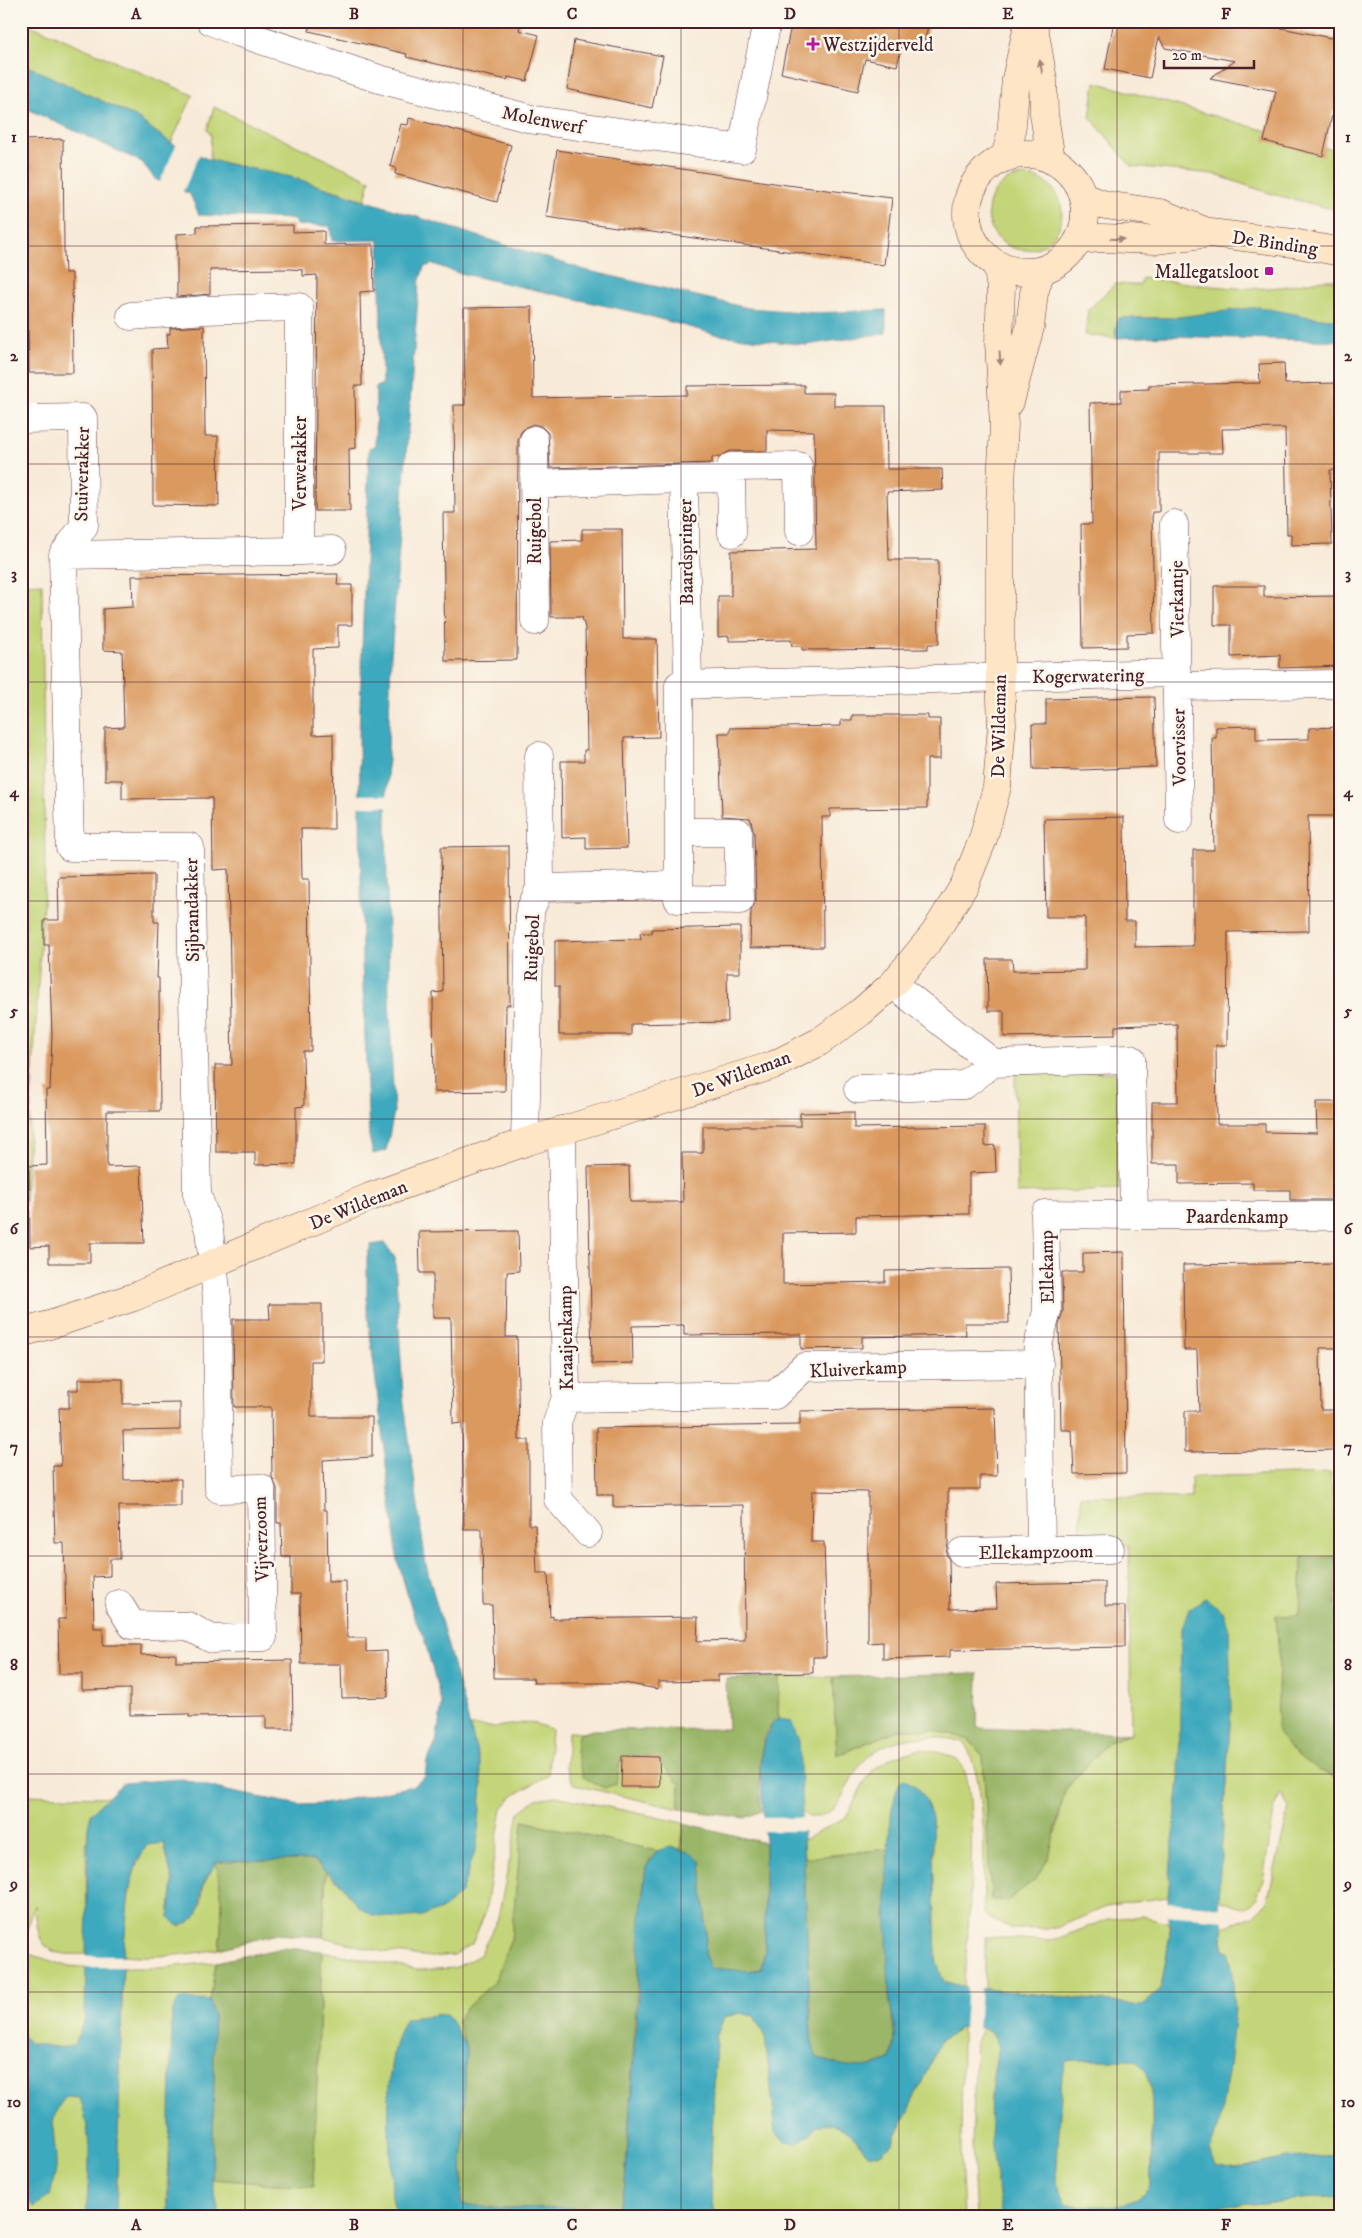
<svg xmlns="http://www.w3.org/2000/svg" width="1362" height="2238" viewBox="0 0 1362 2238" font-family="'IM FELL DW Pica',serif">
<rect width="100%" height="100%" fill="#fbf7ec"/>
<filter id="ink" filterUnits="userSpaceOnUse"><feTurbulence type="fractalNoise" baseFrequency=".02" numOctaves="2"/><feDisplacementMap in="SourceGraphic" scale="10" xChannelSelector="R" yChannelSelector="G"/><feConvolveMatrix kernelMatrix="1 2 1 2 8 2 1 2 1" color-interpolation-filters="sRGB"/></filter>
<filter id="wash" filterUnits="userSpaceOnUse"><feTurbulence type="fractalNoise" baseFrequency=".0096" numOctaves="4" result="noise"/><feDisplacementMap in="SourceGraphic" scale="20" xChannelSelector="R" yChannelSelector="G"/><feGaussianBlur stdDeviation="1.12" result="paint"/><feColorMatrix in="noise" values="0 0 0 0 0 0 0 0 0 0 0 0 0 0 0 0 0 1.4 0 .05"/><feComposite in="paint" operator="in"/></filter>
<g filter="url(#wash)">
<rect width="100%" height="100%" fill="#f8ead8"/>
<path fill="#c3d578" stroke="#867a52" d="M21,23l19,6 153,66 -22,48 -37,-27 -113,-53z
M1095,82l246,70v59l-69,-17 -59,-20 -82,-8 -41,-49z
M214,107l156,73 -5,20 -74,-23 -81,-17 1,-25 -4,-5z
M988 213a37 37 0 1 1 74 0a37 37 0 1 1-74 0Z
M1142,278c45,4 93,14 138,9 21,-2 39,-10 61,-6v39l-30,-3 -192,1 -4,13 2,7 -32,-3 3,-25 27,-26 25,1z
M42,583l3,288 -24,397v-684z
M1117,1072l2,118 -102,3 -2,-120z
M1331,1473l5,84 -34,1 -2,57 -24,2 3,37 49,122 13,1v378l-54,3 -52,11 -20,-4 -5,-16 9,-25 10,-57 -6,-140 31,-11 13,-13 22,-94 -8,-16 -6,12 -12,75 -6,19 -12,9 -27,-9 13,-189 -52,68 -11,119 -57,8 -55,23 -42,1 -24,-10 -6,-6c-1,-49 5,-129 -20,-171 -34,-9 -79,-7 -103,22 -18,21 -18,54 -53,53l-7,-7 -10,-89 -13,-2 1,-42h54l4,78 64,-26 31,1 22,5 15,5 14,15 8,144 16,2 49,-68 9,-43 43,-48 23,-8 -2,-189 -49,1 1,-50 110,2v-21z
M530,1722l21,7 -3,46 -35,21 -11,12 -17,105 -13,31 -18,11 -22,2 -48,-5 -61,-15 3,-66 6,7 10,7 15,20 120,-60 5,-61 -2,-21 -10,-37 26,1z
M568,1732l16,1 -6,2 38,49 4,-23c31,-15 41,2 60,24l-1,24 -105,-24 -8,-18z
M921,1749c13,3 30,4 39,14 22,24 6,186 4,224l-21,-6 -7,-22 -4,-141 -40,-11 -4,42 -84,9 -1,-18 43,-22 17,-34 11,-15 19,-12z
M21,1795l87,2 -17,16 -5,34 1,107c-45,3 -49,-9 -52,-49l-8,25 -6,4z
M556,1796l128,27 -3,26 -10,-2 -14,4 -134,-30 -12,118 -16,42 -28,26 -10,13 9,26 -20,-32 -40,4c-27,47 -15,125 -14,179l3,15 -23,5 -153,-1 -7,-37 101,8 9,-236 96,19 37,-2 25,-13 18,-37 21,-105 17,-14z
M164,1843l9,40 -4,34 32,-12 3,-21 12,-22c7,32 7,54 3,87 -33,6 -63,9 -96,6 4,-38 3,-78 24,-110z
M1142,1916l26,6 2,12 -9,55 -19,16 -157,-16v-52l66,4 58,-22z
M21,1951l45,15 21,1 -2,51 -11,27c-17,6 -25,-1 -44,-1l-6,-7 -3,-11z
M216,1962l-6,39 -31,-2 -12,189 1,29h-52l7,-249h36z
M740,2013l14,3 11,21 11,95 9,10 24,-6 6,-10c27,-6 37,9 53,28l11,1 14,-12 47,-101 22,-15 -1,124 3,66h-250l-4,-32 6,-148 8,-20z
M982,2028l11,6 6,13c-13,47 -5,122 4,170h-27l-4,-72 4,-103z
M1071,2060h62c8,4 13,8 15,17 8,27 2,78 3,108 -17,27 -56,21 -84,20l-11,-23 6,-108 3,-12z
M66,2097l15,1c12,37 8,80 5,119h-65v-41l3,19 32,-26 -3,-46 3,-15z
M1341,2196v21h-137l9,-11z"/>
<path fill="#9ab668" stroke="#726a4a" d="M1336,1557l1,95h4v125c-27,-3 -47,-24 -64,-44l2,-79 -3,-38 24,-1 2,-57z
M978,1673l-1,55 154,6 -23,8 -43,48 -16,67 -12,21 -30,23 -16,-2 -8,-143 -14,-16 -15,-5 -22,-5 -31,-1 -64,26 -4,-78z
M779,1677l-1,42c-23,16 -19,67 -17,92l-16,7 -66,-9 1,-24c-19,-22 -29,-39 -60,-24l-4,23 -12,4 -21,-11 -7,-25 2,-17 14,-5 136,-1 -2,-50z
M523,1821l134,30 -11,16 -3,23 -18,296 -6,21 -12,3 -9,-2 -98,1 -39,-5 5,-158 -9,-26 10,-13 28,-26 16,-42z
M684,1823l81,20v108l-4,18c-16,4 -33,0 -50,0l-6,-13 1,-24 -5,-71 -20,-12z
M888,1849l1,145 6,46 -4,19c-23,13 -52,8 -75,-2l-5,-20 -7,-179z
M272,1859l41,1 13,11 -3,66 -46,-3 -58,15c4,-33 4,-55 -3,-86z
M282,1948l40,3 -9,236 -101,-8 2,-105 -1,-60 -3,-13 6,-39z"/>
<path fill="#3ea9be" stroke="#446474" fill-rule="evenodd" d="M21,63l113,53 37,27 39,17 81,17 294,93 163,38 68,5 70,-3v23l-80,12 -88,-10 -80,-22 -183,-41 -22,-8 -9,3 -5,16 -28,372 -5,165 3,177 5,115 -8,39 -13,3 -4,-18 -7,-175 -3,-224 10,-289 6,-2 1,-60 6,-1 -3,-145 -47,1 -2,-15 -33,-1 -4,-6 -94,-4 -9,-21 -35,-15 -13,-17 -121,-56z
M1258,307l53,10 30,3v21l-173,-5 -51,2 -2,-7 4,-13h51z
M385,1243l10,15 8,138 23,169 54,199 2,20 -5,61 -16,48 -17,15 -22,8 -23,2 -28,-3 -14,-10 -15,-20 -29,-25 -89,1 -8,2c-4,6 -9,13 -12,20 -7,21 1,37 -26,43l-9,-9 4,-34 -9,-40 -17,2 -10,16 -8,30 -6,64 -7,262h-30c3,-39 7,-82 -6,-119l-14,-1c-23,24 -8,43 -10,72 -1,8 -4,18 -6,27l-16,11 -10,-12 -3,-19 2,-39 -2,-1v-110l3,11 6,7c19,0 27,7 44,1l11,-27 3,-191 3,-14 32,-30 59,-4 45,12 73,14 24,-1 89,-18 12,-9 2,-16 9,-18 6,-39 -18,-66 -10,-21 -16,-55 -31,-253v-52l4,-12z
M1205,1598l18,13 6,15 2,84 -13,189 5,28v22l7,2 5,58 -6,58 -10,57 -9,25 6,16 19,4 52,-11 54,-3v41l-128,10 -9,11h-201c-11,-59 -20,-111 -4,-170l-6,-13 -11,-6 -20,-1 -22,15 -47,101 -14,12 -11,-1c-16,-19 -26,-34 -53,-28l-6,10 -13,8 -11,-2 -9,-10 -11,-95 -11,-21 -14,-3 -16,4 -8,20 -6,148 4,32h-342l23,-5 -3,-15c-1,-55 -13,-132 14,-179l41,-4 19,32 -5,158 39,5 98,-1 9,2 12,-3 6,-21 13,-191 2,-76 6,-52 11,-16 14,-4 21,6 9,8 5,71 -1,24 6,13c17,-1 34,4 50,0l4,-18v-108l-5,-77 2,-18 11,-26 5,-3 13,2 8,20 12,296 5,20c23,10 53,15 75,2 1,-6 4,-13 4,-19 1,-16 -6,-33 -6,-49 -2,-43 -8,-181 13,-212 21,8 23,18 30,39l4,141 7,22 21,6 178,18 19,-16 9,-55 -2,-37 11,-119 2,-147 8,-22zM1071,2060h62c7,4 13,8 15,17 8,26 2,79 3,108 -17,27 -56,21 -84,20l-11,-23 6,-108 3,-12z
M179,1999l31,2 3,13 1,60 -2,105 8,38h-52l4,-204z"/>
<path fill="#f8ead8" d="M177,143l23,10 -18,41 -23,-10z
M357,795h32v11h-31z
M760,1818h44l1,13h-44z
M1166,1902l56,5 3,13 -60,-5z
M85,1956h40v11h-40z
M967,1985l14,1 -3,44 -14,-1z"/>
<g id="blocks">
<path fill="#da995e" d="M310,21h211l-2,9 20,5 -12,46 -19,-4 -1,3 -101,-23 1,-3 -98,-23z
M792,21h137l-6,29 -21,-5 -5,21 -32,-7 -7,32 -77,-18z
M1114,21h88l35,7 2,-7h7l95,19v73l-8,-2 -10,45 -59,-15 12,-50 -66,-13 25,-17 -70,-13 -6,-11 -9,41 -45,-9z
M574,40l89,16 -11,52 -85,-19z
M409,118l102,27 -14,57 -102,-28 1,-6 -6,-2 11,-42 7,1z
M63,139l1,114 1,20h7l1,100h-44l-2,-97h-6v-136z
M557,150l230,35 105,13 -8,67 -338,-48z
M293,225v7l31,-1v14l49,-1 1,47 -14,1 2,94h-7l1,62 -7,1 1,62h-35l2,-236 -14,1v-6l-13,-1 -80,1v24l-33,3v-63l20,-1v-7z
M532,307l1,91 154,-3v-9l117,-1v8h30v13h52l1,63h55l1,21 -56,2 2,68h49l1,84h-11v5l-126,1v-4h-10l-1,-6 -62,1v-5l-11,1v-41h13v-45l85,-2 -2,-118 -47,-1v21h-37l-10,6h-8v6l-162,5 -2,-35 -7,-7 -8,-2 -7,3 -5,5 -3,8 -1,220 -72,1 -2,-148h12l-1,-108h11l-1,-97z
M204,326l1,110h13l1,70 -66,-1 -1,-156 16,-1 -1,-14h3v-6z
M1284,363l1,21 55,-1 1,87h-11l2,74 -41,1v-11h-4l-2,-106 -63,1 1,24h-64v59h-7l2,121 -27,1v13l-44,1 -2,-124h11l-2,-121 31,-1v-12l28,-1v-4l111,-2 -1,-19z
M582,529h40l1,110h34l2,98 -35,1 3,110 -41,1v-12l-24,1 -1,-77h23v-11h3l-2,-122 -3,-11h-31l-1,-76 32,-1z
M338,574l-1,11h15v40h-14v23l-25,1v86l20,-1 1,95h-33l1,50h7l2,172h-8l1,55 -8,1v57l-41,1v-13h-39l-1,-87h17l-4,-196 -15,1 -1,-72 -90,1v-19h-17v-52l19,-1 -2,-76 -19,-1v-41l30,-2 -1,-31z
M1214,586h50v11l77,-1v70l-61,2v-13l-49,2v-32h-17z
M1154,697l2,70 -74,3 -49,-1 -1,-45h14v-25z
M852,715h76v4h12v40h-13v49l-97,1v8h-8l1,130 -73,1 1,-37 5,-11 -2,-68 -4,-14 -28,-2 -3,-83h11v-5l111,-2v-6h11z
M1256,726v14l53,-1v-11l32,-1v89h-33l1,115 -81,1 -1,113h-11l1,79h48v8l52,1 -1,-31h25v98h-51v-10h-37v-7l-74,1v-20h-27v-62h26l-1,-78 -62,2v9l-111,2v-26h-16l-1,-52h25l1,12 72,-1v-53h-39l-2,-98 80,-2 1,104h10v26l58,-1v-96h21l-2,-112h4v-11z
M509,846l1,159h-4l-1,86 -71,1 -1,-99 10,-1 -2,-145z
M154,875v47h5l-2,56h2l1,133h-53v56l34,-1 3,77h-54v20h-41v-17l-19,1 -1,-81 18,-1 -1,-75h4l2,-54 -3,-91h-5v-25h15l-1,-43z
M740,927v46h-13l1,49 -97,2v11h-72v-49h-4v-45l86,-2 -1,-6h12v-4z
M854,1112v16l131,-2v20l10,-1 1,27 -27,1v41l-113,2v16l-73,1v51l102,-2v-11l123,-2 1,54h-44l1,12 -104,2v11l-61,1v-15l-117,1v-10l-52,1 1,37 -41,1 -4,-197 41,-1 1,36h53l-1,-49h21v-27h97v-13z
M518,1231l1,40 -12,1 -1,65h11l2,103h10v85h6l2,48h11l2,44 3,-1v3l145,-2 -1,24 48,-1 -1,-135 -131,2v-12h-16l-1,-67 204,-3v-14l195,-3 2,68h-17v13h-32v55l-2,9 3,7 1,49 47,-1 -1,-24 109,-2v24h20v41l-175,3v7l-67,2v-17l-15,1v-151l-56,-1 -1,51h13l3,101h-1v14h-13v16l-95,2v6l-60,1v7l-34,-6h-90l-1,-5h-39l-2,-73h-9l-1,-76h-18l-2,-106 -9,1 -2,-106h-18v-45h-13l-1,-41z
M1124,1252l2,221 -52,1 -2,-44h-11l-2,-105 4,-14 -1,-39h21v-19z
M1341,1263v85h-21l1,62h20v40l-156,2v-41h14l-2,-61h-13l-1,-85z
M269,1304h53v57h-11v56h61v40l-49,3 1,50h3l1,72 18,-1 1,57h19v14l21,-1 1,46 -46,1 -1,-34h-40l-1,-70h-9v-37h-9l-1,-34h-4v-35l-5,-11 -1,-70h-37l-1,-88h37z
M78,1379h45v25l57,-1v27l-57,1 1,49 57,-1v27h-62l1,53h-10v17l-17,1 1,51h9v17h38v10l35,-1v8l116,-2 1,69h-27v-13l-77,1v-3l-59,1v-26l-48,1v-16h-23l-1,-55h8l-2,-76h-9l-2,-77h8l-2,-58h10v-18h9z
M622,1756l37,1 1,30h-39z"/>
</g>
</g>
<g filter="url(#ink)">
<use href="#blocks" fill-opacity="0" stroke="#643d45" stroke-width="1"/>
<g fill="none" stroke-linecap="round" stroke-linejoin="round">
<defs>
<path id="street" d="M211,21l26,11 142,47 156,41 207,29 25,-128
M21,419l62,-1 1,108 -21,29
M534,440l1,181
M684,479l47,-1
M534,484l150,-5 4,206
M1174,524l5,296
M732,533l-1,-66 67,-1 1,65
M299,551l33,-1
M63,555l7,292h120l7,347 12,36 8,68 2,191 42,-1 2,149 -51,2 -24,-13 -56,-1 -13,-21
M63,555l236,-4v-244l-95,3 -73,6
M1177,686l164,-2
M679,885l-1,14 62,1 -2,-68h-59
M540,888l139,-3v-200l498,-12
M893,984l100,79
M858,1089l106,-4 29,-22 138,-4 3,156 -89,-1 2,97 -9,34 3,206
M562,1130l4,268 -9,24 1,77 30,34
M525,1142l5,-232 10,-22 -1,-132
M1134,1215l207,1
M566,1398l209,-3 29,-28 235,-3
M962,1552l148,-3"/>
<path id="secondary" d="M1033,21l10,59 1,34 7,46
M967 213a59 59 0 1 1 118 0a59 59 0 1 1-118 0Z
M1005,157l6,-22 5,-56 12,-54
M1084,197l21,8 55,8 47,19
M1079,240l22,-2 55,2 54,-7 83,10 48,9
M1010,402l20,-75 4,-34 7,-23
M21,1333l35,-10 78,-26 236,-100 155,-55 249,-77 45,-23 42,-30 32,-28 41,-50 30,-48 19,-47 14,-52 5,-63 -2,-48v-172l4,-79 -5,-82 2,-55 -4,-23"/>
</defs>
<use href="#street" stroke="#643d45" stroke-width="29"/>
<use href="#secondary" stroke="#643d45" stroke-width="29"/>
<use href="#street" stroke="#fff" stroke-width="28"/>
<use href="#secondary" stroke="#fee5c5" stroke-width="28"/>
</g>
<defs><path id="oneway-solid" d="M-6-.8H1V-3.2L6.5 0L1 3.2V.8H-6Z" transform="scale(1.25)"/></defs>
<g fill="#a48278">
<use href="#oneway-solid" transform="translate(1041 67) rotate(-100)"/>
<use href="#oneway-solid" transform="translate(1117 239) rotate(2)"/>
<use href="#oneway-solid" transform="translate(1000 358) rotate(86)"/>
</g>
</g>
<path fill="none" stroke="#4a1f2b" stroke-width="1" stroke-opacity="0.55" d="M245,21v2196M463,21v2196M681,21v2196M899,21v2196M1117,21v2196M21,246h1320M21,464h1320M21,682h1320M21,901h1320M21,1119h1320M21,1337h1320M21,1556h1320M21,1774h1320M21,1992h1320"/>
<g fill="#b5179e" stroke="#fbf7ec" stroke-width="2">
<path d="M810.5 36.5h5v5h5v5h-5v5h-5v-5h-5v-5h5z"/>
<rect x="1264" y="266" width="10" height="10" rx="2.5"/>
</g>
<g text-anchor="middle" stroke-width="5" stroke-linejoin="round" paint-order="stroke">
<g font-size="19" fill="#4a1f2b" stroke="#fbf7ec" text-anchor="start">
<text x="823" y="51">Westzijderveld</text>
<text x="1259" y="278" text-anchor="end">Mallegatsloot</text>
</g>
<g font-size="19" fill="#4a1f2b" stroke="#fbf7ec">
<text transform="translate(543 119) rotate(11)" y="7">Molenwerf</text>
<text transform="translate(1275 242) rotate(8)" y="7">De Binding</text>
<text transform="translate(299 463) rotate(-90)" y="7">Verwerakker</text>
<text transform="translate(81 474) rotate(-89)" y="7">Stuiverakker</text>
<text transform="translate(534 531) rotate(-90)" y="7">Ruigebol</text>
<text transform="translate(685 552) rotate(-91)" y="7">Baardspringer</text>
<text transform="translate(1176 599) rotate(-91)" y="7">Vierkantje</text>
<text transform="translate(1088 675) rotate(-1)" y="7">Kogerwatering</text>
<text transform="translate(998 726) rotate(-89)" y="7">De Wildeman</text>
<text transform="translate(1178 747) rotate(-91)" y="7">Voorvisser</text>
<text transform="translate(191 910) rotate(-91)" y="7">Sijbrandakker</text>
<text transform="translate(531 948) rotate(-88)" y="7">Ruigebol</text>
<text transform="translate(741 1073) rotate(-20)" y="7">De Wildeman</text>
<text transform="translate(358 1204) rotate(-22)" y="7">De Wildeman</text>
<text x="1237" y="1223">Paardenkamp</text>
<text transform="translate(1046 1267) rotate(-91)" y="7">Ellekamp</text>
<text transform="translate(565 1338) rotate(-91)" y="7">Kraaijenkamp</text>
<text transform="translate(858 1368) rotate(-3)" y="7">Kluiverkamp</text>
<text transform="translate(260 1539) rotate(-92)" y="7">Vijverzoom</text>
<text transform="translate(1036 1551) rotate(-1)" y="7">Ellekampzoom</text>
</g>
</g>
<rect width="1362" height="2238" fill="none" stroke="#fbf7ec" stroke-width="55"/>
<path d="M1164 60v8h90v-8" fill="none" stroke="#4a1f2b" stroke-width="2.5"/>
<text x="1172" y="60" font-size="15" fill="#4a1f2b" stroke="#fbf7ec" stroke-width="4" paint-order="stroke">20 m</text>
<rect x="28" y="28" width="1306" height="2182" fill="none" stroke="#4a1f2b" stroke-width="2"/>
<g font-size="16" text-anchor="middle" font-weight="bold" fill="#4a1f2b">
<text x="136" y="19">A</text>
<text x="354" y="19">B</text>
<text x="572" y="19">C</text>
<text x="790" y="19">D</text>
<text x="1008" y="19">E</text>
<text x="1226" y="19">F</text>
<text x="14" y="142">1</text>
<text x="1348" y="142">1</text>
<text x="14" y="361">2</text>
<text x="1348" y="361">2</text>
<text x="14" y="579">3</text>
<text x="1348" y="579">3</text>
<text x="14" y="797">4</text>
<text x="1348" y="797">4</text>
<text x="14" y="1016">5</text>
<text x="1348" y="1016">5</text>
<text x="14" y="1234">6</text>
<text x="1348" y="1234">6</text>
<text x="14" y="1452">7</text>
<text x="1348" y="1452">7</text>
<text x="14" y="1670">8</text>
<text x="1348" y="1670">8</text>
<text x="14" y="1889">9</text>
<text x="1348" y="1889">9</text>
<text x="14" y="2107">10</text>
<text x="1348" y="2107">10</text>
<text x="136" y="2230">A</text>
<text x="354" y="2230">B</text>
<text x="572" y="2230">C</text>
<text x="790" y="2230">D</text>
<text x="1008" y="2230">E</text>
<text x="1226" y="2230">F</text>
</g>
</svg>
